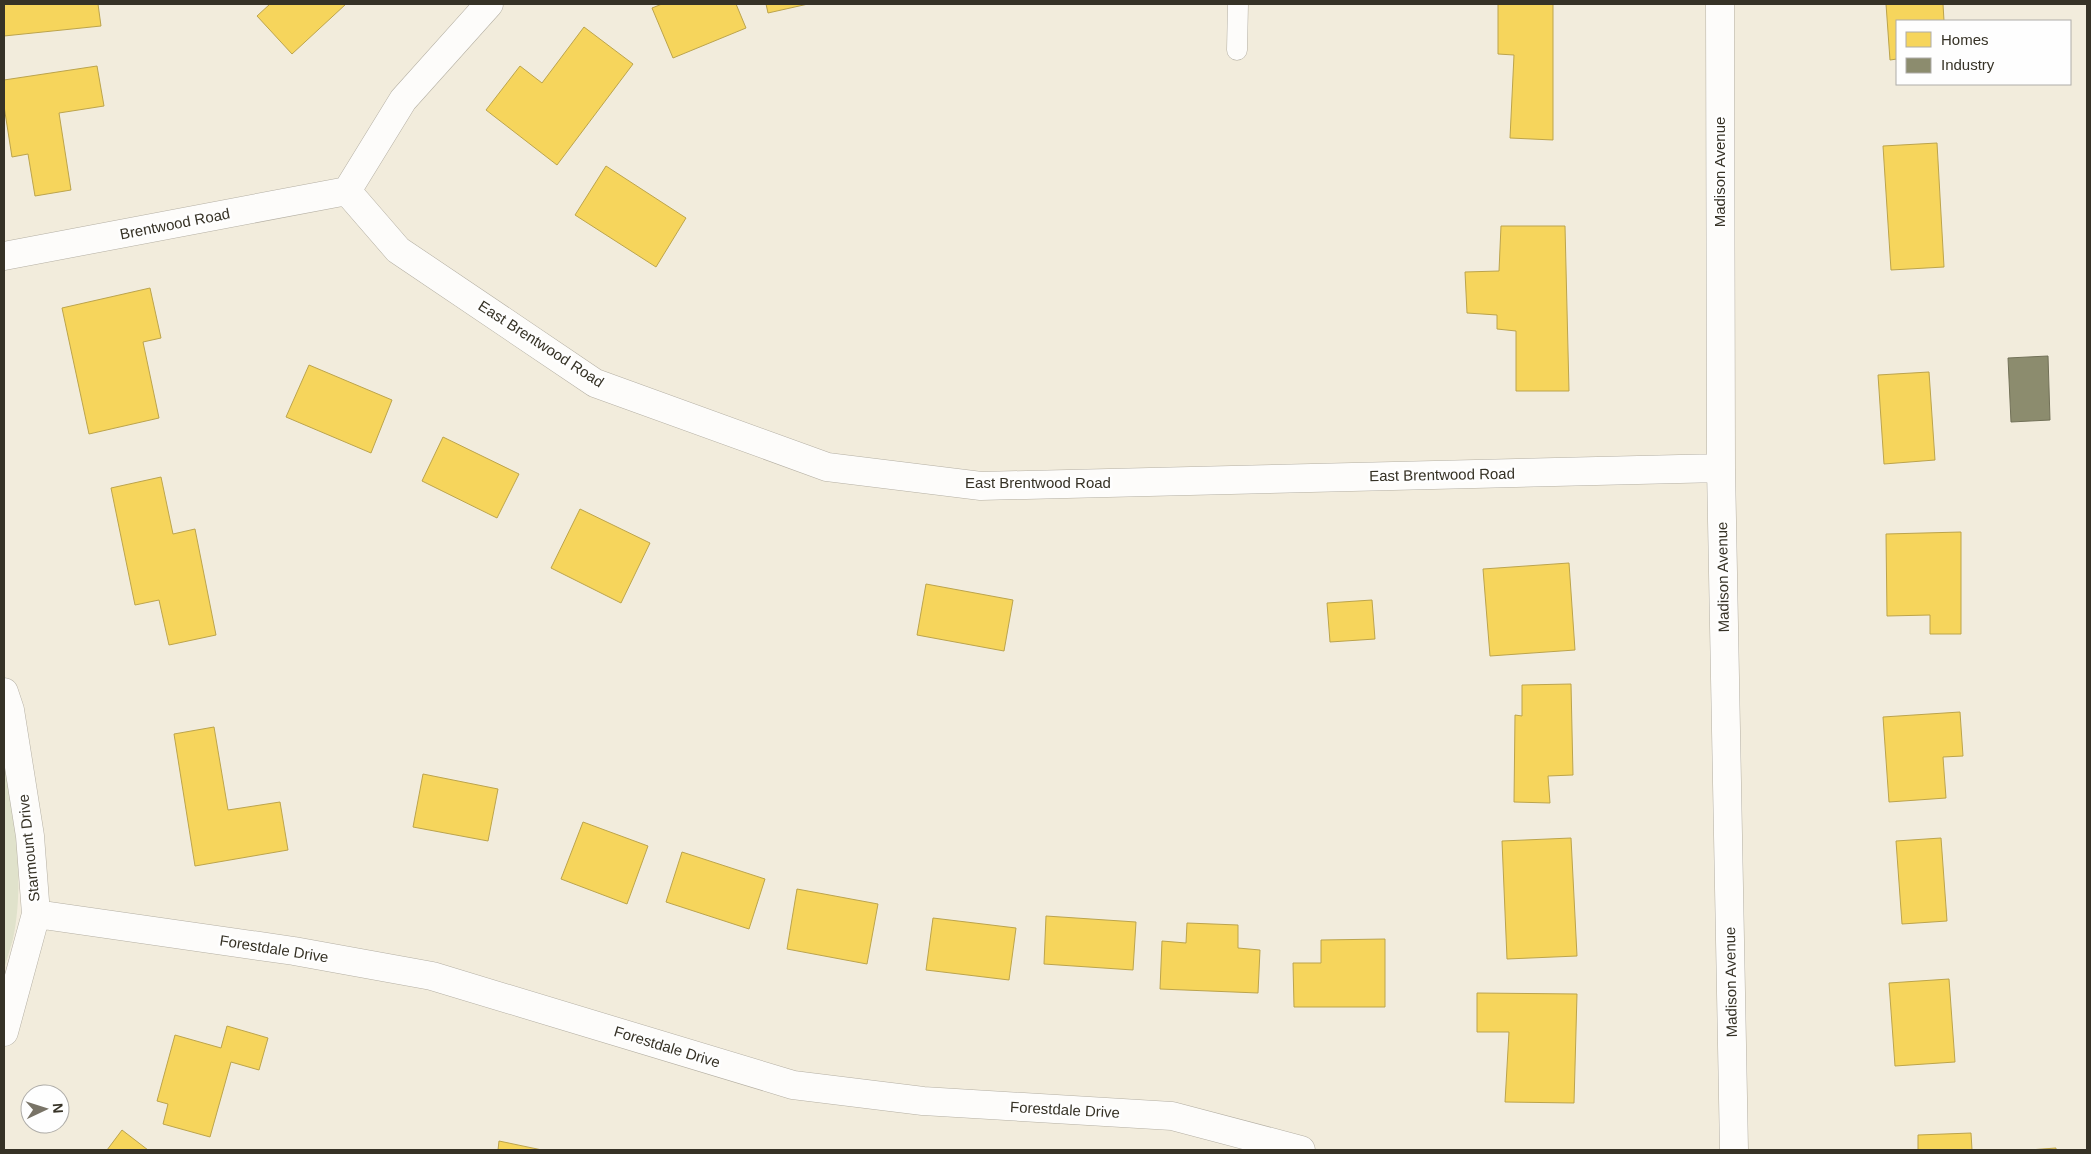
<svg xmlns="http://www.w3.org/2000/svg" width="2091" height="1154" viewBox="0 0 2091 1154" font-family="Helvetica,sans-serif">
<rect width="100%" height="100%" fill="#f2ecdc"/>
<path fill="#e0e2cb" d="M4,752c11,58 21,130 9,187 -3,10 -6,20 -9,30z"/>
<path fill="#f6d55c" stroke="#bca44c" d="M4,4h94l3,22 -97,10z
M270,4h76l-54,50 -35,-38z
M662,4h74l10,24 -73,30 -21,-50z
M766,4h42l-40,9z
M1498,4h55v136l-43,-2 4,-83 -16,-1z
M1886,4h57l1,17h-47v38l-7,1z
M584,27l49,37 -76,101 -71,-55 34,-44 22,17z
M97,66l7,40 -45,7 12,77 -36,6 -7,-42 -16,3 -8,-51v-26z
M1937,143l7,124 -53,3 -8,-124z
M606,166l80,52 -30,49 -81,-52z
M1501,226h64l4,165h-53v-60l-19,-2v-14l-30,-2 -2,-41 34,-1z
M150,288l11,50 -18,4 16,76 -70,16 -27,-126z
M309,365l83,35 -21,53 -85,-36z
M1929,372l6,88 -51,4 -6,-89z
M443,437l76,37 -22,44 -75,-37z
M161,477l12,57 22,-5 21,106 -47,10 -10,-45 -24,5 -24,-117z
M580,509l70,34 -29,60 -70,-35z
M1961,532v102h-31v-19l-43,1 -1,-82z
M1569,563l6,87 -85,6 -7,-87z
M926,584l87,16 -9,51 -87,-16z
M1372,600l3,39 -45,3 -3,-39z
M1571,684l2,91 -25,1 2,27 -36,-1 1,-87 7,1v-31z
M1960,712l3,44 -20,1 3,41 -57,4 -6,-85z
M214,727l14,83 52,-8 8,48 -93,16 -21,-132z
M423,774l75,15 -10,52 -75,-14z
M583,822l65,24 -21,58 -66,-25z
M1571,838l6,118 -70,3 -5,-118z
M1941,838l6,83 -45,3 -6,-83z
M682,852l83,27 -16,50 -83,-27z
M797,889l81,15 -11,60 -80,-15z
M1046,916l90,6 -3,48 -89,-6z
M933,918l83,10 -7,52 -83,-10z
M1187,923l51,2v23l22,2 -2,43 -98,-4 2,-48 24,2z
M1385,939v68h-91l-1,-44h28v-23z
M1949,979l6,83 -60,4 -6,-83z
M1477,993l100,1 -3,109 -69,-1 4,-70h-32z
M227,1026l41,12 -9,32 -28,-8 -21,75 -47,-13 5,-20 -11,-3 18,-66 46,13z
M122,1130l26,20h-41z
M1971,1133l1,17h-54v-15z
M499,1141l43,9h-44z
M2056,1148v2h-27z"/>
<path fill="#8c8c6e" stroke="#727158" d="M2048,356l2,64 -39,2 -3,-64z"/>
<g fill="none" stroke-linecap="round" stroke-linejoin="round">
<defs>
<path id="service" d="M1237,50l1,-46"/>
<path id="minor" d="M1720,4l1,464 13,682
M347,191l51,59 197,133 232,84 154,19 740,-18
M347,191l56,-91 86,-96
M4,256l343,-65
M4,692l6,18 20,126 6,78 -32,118
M36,914l258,37 138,25 361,109 130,16 249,15 129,34"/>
</defs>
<use href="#service" stroke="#b4afa3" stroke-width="21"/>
<use href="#minor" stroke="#b4afa3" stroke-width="29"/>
<use href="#service" stroke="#fdfcfa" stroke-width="20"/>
<use href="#minor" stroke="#fdfcfa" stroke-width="28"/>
</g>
<g text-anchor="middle" stroke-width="5" stroke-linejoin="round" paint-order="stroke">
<g font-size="15" fill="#363226" stroke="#fefefe">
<text transform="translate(1720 172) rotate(-90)" y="5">Madison Avenue</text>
<text transform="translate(175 224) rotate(-11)" y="5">Brentwood Road</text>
<text transform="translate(541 344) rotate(33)" y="5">East Brentwood Road</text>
<text transform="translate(1442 475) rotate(-1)" y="5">East Brentwood Road</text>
<text x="1038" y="488">East Brentwood Road</text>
<text transform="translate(1723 577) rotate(-91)" y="5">Madison Avenue</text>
<text transform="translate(29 848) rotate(-96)" y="5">Starmount Drive</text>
<text transform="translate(274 949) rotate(9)" y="5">Forestdale Drive</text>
<text transform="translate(1731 982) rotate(-91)" y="5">Madison Avenue</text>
<text transform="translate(667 1047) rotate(17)" y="5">Forestdale Drive</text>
<text transform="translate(1065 1110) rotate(3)" y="5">Forestdale Drive</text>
</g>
</g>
<rect width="2091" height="1154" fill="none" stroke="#363226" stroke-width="10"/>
<rect x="1896" y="20" width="175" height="65" fill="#fefefe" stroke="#aeaca8"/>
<rect x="1906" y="32" width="25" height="15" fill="#f6d55c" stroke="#aeaca8"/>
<text x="1941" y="45" font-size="15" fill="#363226">Homes</text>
<rect x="1906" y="58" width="25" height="15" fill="#8c8c6e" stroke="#aeaca8"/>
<text x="1941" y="70" font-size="15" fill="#363226">Industry</text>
<g transform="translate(45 1109) rotate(86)"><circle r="24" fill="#fefefe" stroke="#aeaca8"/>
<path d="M0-4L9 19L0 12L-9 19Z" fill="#787366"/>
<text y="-8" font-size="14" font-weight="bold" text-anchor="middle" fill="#363226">N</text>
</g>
</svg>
